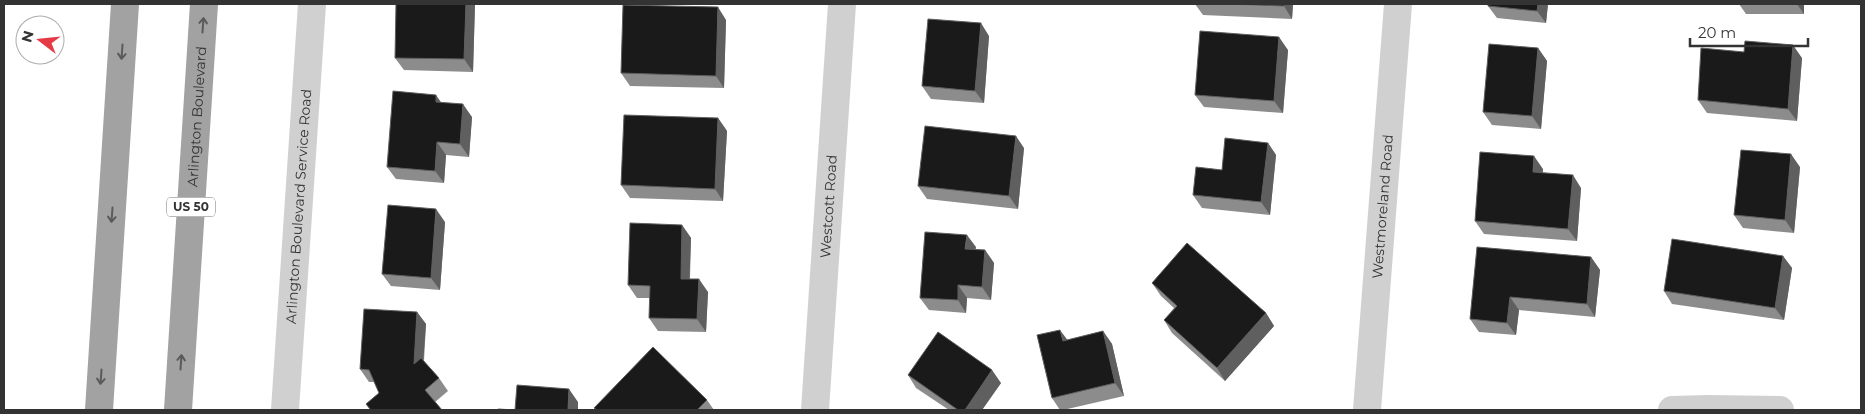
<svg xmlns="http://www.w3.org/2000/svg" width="1865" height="414" viewBox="0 0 1865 414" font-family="Montserrat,sans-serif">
<rect width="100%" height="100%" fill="#fff"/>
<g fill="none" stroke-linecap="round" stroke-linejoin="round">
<g stroke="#d0d0d0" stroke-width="28">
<path id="s1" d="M285,410l27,-406"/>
<path id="s2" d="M815,410l27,-406"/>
<path id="s3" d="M1367,410l31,-406"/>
<path d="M1672,410l36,-1 72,1"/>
</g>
<g stroke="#a2a2a2" stroke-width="28">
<path d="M99,410l26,-406"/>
<path id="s4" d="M178,410l26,-406"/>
</g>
</g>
<path fill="#8c8c8c" d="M475,4l-2,68 -69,-2 -9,-12z
M1195,4h98l-1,15 -89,-4z
M1548,4l-2,19 -49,-5 -9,-12z
M1739,4h65v10h-58z
M726,20l-2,68 -94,-2 -9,-13z
M989,36l-5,67 -53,-4 -9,-13z
M1538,48l9,13 -6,68 -49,-4 -9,-13z
M1288,50l-5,63 -79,-6 -9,-12z
M1744,52l58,6 -5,63 -90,-8 -9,-13z
M441,102l31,15 -3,40 -23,-2 -2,28 -48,-4 -9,-12z
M718,118l9,13 -4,70 -93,-3 -9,-13z
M1268,143l8,12 -6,60 -68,-7 -9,-13 29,-25z
M1024,148l-6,61 -91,-10 -9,-13z
M1800,167l-6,66 -51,-5 -9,-13z
M1543,169l-1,4 39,15 -4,53 -93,-7 -9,-13z
M445,222l-5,68 -49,-4 -9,-12z
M682,225l9,13 -1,41 18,13 -2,40 -48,-1 -9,-13 1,-20h-13l-9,-13z
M976,247l-1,2 10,1 9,13 -3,37 -24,-2 -1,15 -37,-3 -9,-12z
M1477,247l114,10 9,13 -5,47 -76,-7 -3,25 -37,-3 -9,-13z
M1783,256l9,12 -8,52 -112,-16 -8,-13z
M1152,283l114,30 8,13 -49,55 -53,-48 -8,-13 10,-12 -13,-12z
M417,312l9,12 -2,37 15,17 9,13 -13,11 7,8h-72l-4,-6 13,-11 -5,-11h-5l-9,-13z
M1103,331l9,13 12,52 -61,14h-3l-8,-12 16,-58z
M908,375l93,8 -19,27h-33l-33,-22z
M707,400l7,10h-118l-2,-2z"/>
<path fill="#5f5f5f" d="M466,4h9l-2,68 -9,-13z
M1284,4h9l-1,15 -8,-13z
M1538,4h10l-2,19 -9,-12z
M1797,4h7v10z
M718,7l8,13 -2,68 -8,-12z
M981,23l8,13 -5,67 -9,-12z
M1279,37l9,13 -5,63 -9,-12z
M1793,45l9,13 -5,63 -9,-12z
M1538,48l9,13 -6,68 -9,-13z
M436,95l9,13 -9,-6z
M463,104l9,13 -3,40 -9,-13z
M718,118l9,13 -4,70 -8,-12z
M1016,136l8,12 -6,61 -9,-13z
M437,142l9,13 -2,28 -9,-12z
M1268,143l8,12 -6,60 -9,-13z
M1791,154l9,13 -6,66 -9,-13z
M1534,156l9,13 -1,16 -9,-13z
M1573,175l8,13 -4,53 -9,-12z
M436,209l9,13 -5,68 -9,-12z
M682,225l9,13 -2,53 -8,-12z
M967,235l9,12 -2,14 -9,-12z
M985,250l9,13 -3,37 -9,-13z
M1783,256l9,12 -8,52 -9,-12z
M1591,257l9,13 -5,47 -8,-13z
M699,279l9,13 -2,40 -9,-13z
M958,285l9,13 -1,15 -8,-13z
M1510,297l9,13 -3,25 -9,-12z
M417,312l9,12 -4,53 -8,-13z
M1266,313l8,13 -49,55 -8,-13z
M1060,330l9,12 -6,-1z
M1103,331l9,13 12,52 -9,-13z
M992,370l9,13 -19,27h-17z
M569,389l9,13v8h-10z"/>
<path fill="#1a1a1a" stroke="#5f5f5f" d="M396,4h70l-2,55 -69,-1z
M1231,4h53v2z
M1488,4h50l-1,7 -49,-5z
M623,5l95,2 -2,69 -95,-3z
M928,19l53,4 -6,68 -53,-5z
M1200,31l79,6 -5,64 -79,-6z
M1745,41l48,4 -5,64 -90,-9 3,-52 43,4z
M1489,44l49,4 -6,68 -49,-4z
M393,91l43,4v7l27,2 -3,40 -23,-2 -2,29 -48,-4z
M624,115l94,3 -3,71 -94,-4z
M925,126l91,10 -7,60 -91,-10z
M1225,138l43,5 -7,59 -68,-7 3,-28 26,3z
M1741,150l50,4 -6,66 -51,-5z
M1480,152l54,4 -1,16 40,3 -5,54 -93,-8z
M388,205l48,4 -5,69 -49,-4z
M630,223l52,2 -1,54h18l-2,40 -48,-1 1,-32 -22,-1z
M925,232l42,3 -2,14 20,1 -3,37 -24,-2v15l-38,-2z
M1672,239l111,17 -8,52 -111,-17z
M1187,243l79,70 -49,55 -53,-48 13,-14 -25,-23z
M1477,247l114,10 -4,47 -77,-7 -3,26 -37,-4z
M364,309l53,3 -3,52 7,-6 18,20 -14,12 17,20h-71l-5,-6 13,-11 -10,-23 -9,-1z
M1060,330l3,11 40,-10 12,52 -63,15 -15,-63z
M938,332l54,38 -27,40h-7l-50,-35z
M653,347l54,53 -10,10h-100l-3,-2z
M517,385l52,4 -1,21h-70v-1l17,1z"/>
<defs><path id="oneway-shaft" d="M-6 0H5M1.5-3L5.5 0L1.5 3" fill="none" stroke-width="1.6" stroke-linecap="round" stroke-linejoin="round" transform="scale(1.25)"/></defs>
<g stroke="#5a5a5a">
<use href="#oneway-shaft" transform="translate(203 25) rotate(-86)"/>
<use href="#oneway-shaft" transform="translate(122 52) rotate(94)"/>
<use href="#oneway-shaft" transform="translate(112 215) rotate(94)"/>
<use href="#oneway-shaft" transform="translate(181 362) rotate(-86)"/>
<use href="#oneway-shaft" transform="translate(101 377) rotate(94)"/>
</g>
<g text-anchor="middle" stroke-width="5" stroke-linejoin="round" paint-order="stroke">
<rect fill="#fff" stroke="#707070" stroke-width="1" x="167" y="197.5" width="48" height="19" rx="4"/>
<g font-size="12" font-weight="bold" fill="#333">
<text x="191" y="211">US 50</text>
</g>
<g font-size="14" fill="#333" stroke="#fff">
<text dy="5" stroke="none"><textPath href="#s4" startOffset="294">Arlington Boulevard</textPath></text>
<text dy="5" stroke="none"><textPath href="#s1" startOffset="204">Arlington Boulevard Service Road</textPath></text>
<text dy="5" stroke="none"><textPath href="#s2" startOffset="204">Westcott Road</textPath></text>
<text dy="5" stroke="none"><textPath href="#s3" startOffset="204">Westmoreland Road</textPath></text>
</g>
</g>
<rect width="1865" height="414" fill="none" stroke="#333333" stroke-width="10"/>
<g transform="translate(40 40) rotate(286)"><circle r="24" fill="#ffffff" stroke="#adadad"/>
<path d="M0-4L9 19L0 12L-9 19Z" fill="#e63946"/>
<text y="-8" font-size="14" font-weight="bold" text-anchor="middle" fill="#333333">N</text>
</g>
<path d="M1690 38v8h118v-8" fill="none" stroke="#333333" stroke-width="2.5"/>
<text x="1698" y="38" font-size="15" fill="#333333" stroke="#ffffff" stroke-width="4" paint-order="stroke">20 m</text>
</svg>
